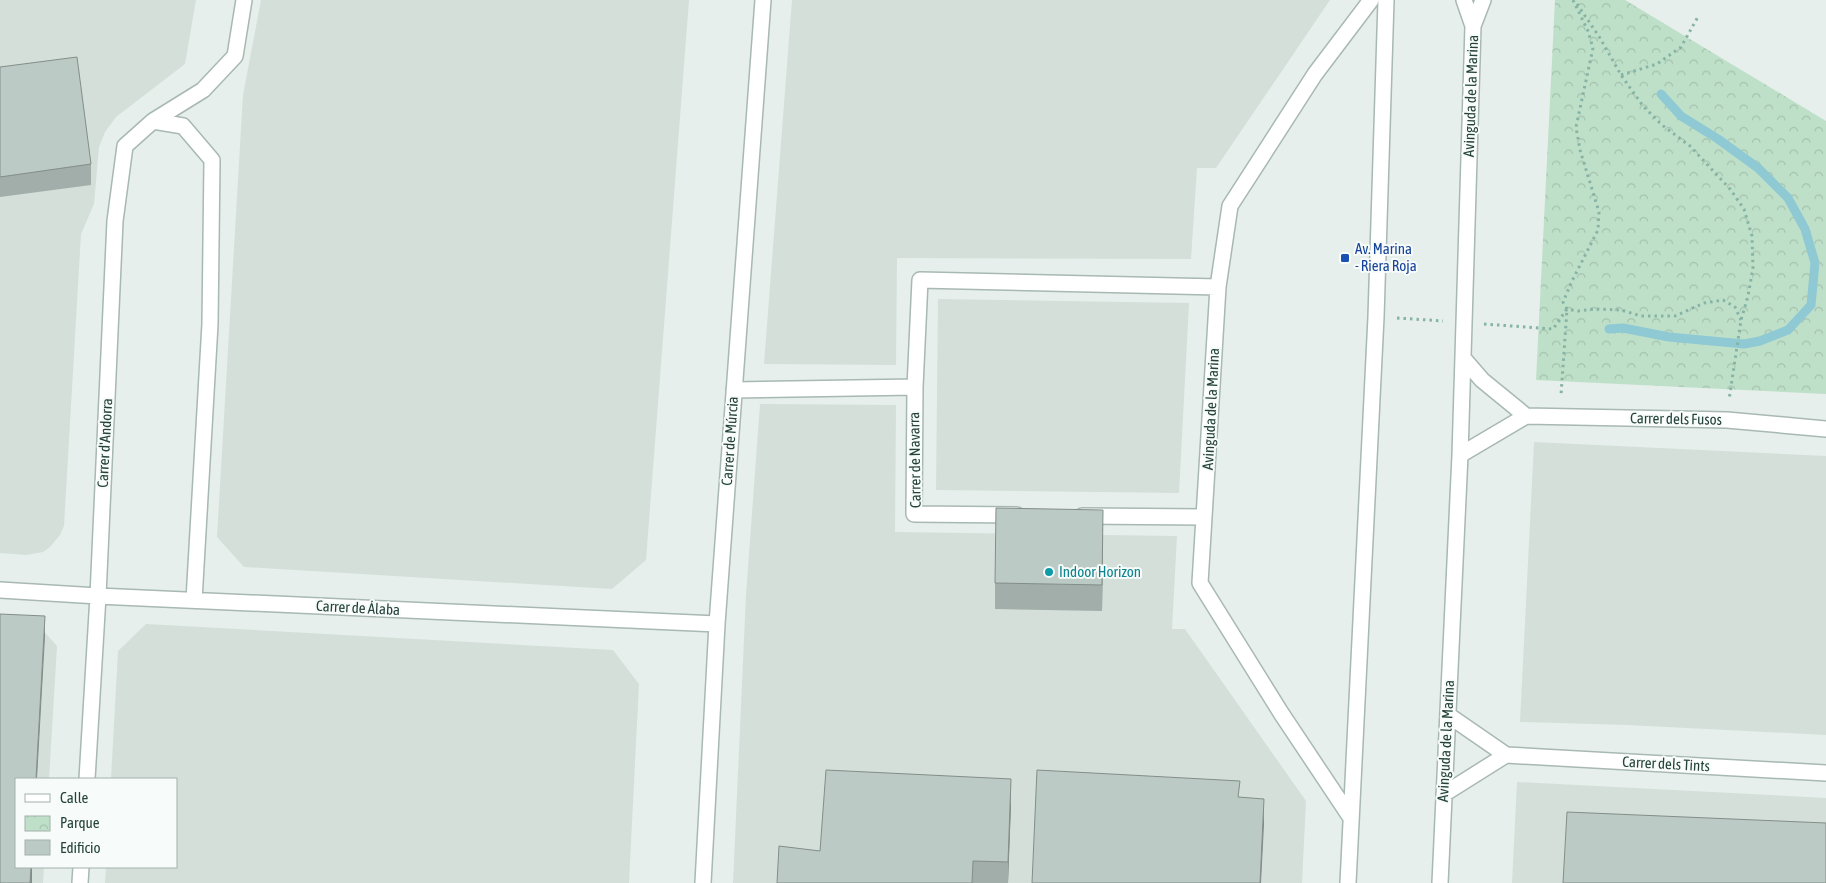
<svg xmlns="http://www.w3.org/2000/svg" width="1826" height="883" viewBox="0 0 1826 883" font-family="'Asap Condensed',sans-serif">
<defs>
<pattern id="park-crowns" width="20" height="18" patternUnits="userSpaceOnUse" patternTransform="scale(1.25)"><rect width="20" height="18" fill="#bfe0c8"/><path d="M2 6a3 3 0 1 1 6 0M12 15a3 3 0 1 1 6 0" fill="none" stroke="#a4c1ad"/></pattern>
</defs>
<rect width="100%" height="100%" fill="#e6efeb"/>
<path fill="#d4dfda" d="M0,0h196l-11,64 -69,53 -11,15 -6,15 -5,57 -13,30 -17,292 -4,9 -10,12 -7,5 -17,3 -26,-2z
M261,0h428l-43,560 -34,29 -368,-22 -27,-30 26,-442z
M792,0h538l-114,168h-19l-6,91 -294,-1 -1,107 -132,-1z
M938,299l251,4 -10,190 -243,-3z
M760,404l136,1 -1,127 282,4 -5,93h13l121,172 -4,82h-569l13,-288z
M1534,442l292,14v279l-199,-10 -107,-3z
M0,615l31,2 26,29 -8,133h-33v88h28l-1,16h-43z
M146,624l467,26 26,34 -10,199h-524l1,-16h70v-88h-65l7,-128z
M1517,782l309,16v85h-314z"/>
<path fill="url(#park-crowns)" d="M1555,0h70l201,121v273l-290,-14z"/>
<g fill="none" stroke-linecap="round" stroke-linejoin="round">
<path stroke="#8ec9d4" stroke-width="9" d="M1609,329l14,-1 46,9 75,7 16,-3 28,-11 23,-25 4,-42 -10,-34 -17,-31 -30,-30 -40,-29 -37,-23 -20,-22"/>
<defs>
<path id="street" d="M1473,26l10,-26
M153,121l50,-31 32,-34 9,-56
M1463,358l19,22 44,36
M734,390l181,-3
M1460,455l66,-39 201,4 99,9
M1017,515l-103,-1 1,-127 5,-107 298,7
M1082,516l122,1
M0,590l98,6 619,28
M1448,715l58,40 320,18
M87,779l11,-183 17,-375 10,-75 28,-25 30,5 29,34 -2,164 -16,276
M1444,794l62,-39
M1351,818l-70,-105 -81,-130 18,-296 12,-81 85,-132 56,-74
M80,883l1,-16
M703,883l14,-259 46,-624
M1348,883l28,-566 10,-317
M1440,883l20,-428 13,-429 -9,-26"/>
</defs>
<use href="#street" stroke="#a8b8b2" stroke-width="18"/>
<path stroke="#86b3a5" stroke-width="3" stroke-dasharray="2.5 4" stroke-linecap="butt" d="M1573,0l15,31 5,17 -17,79 4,23 19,62 -1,18 -26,51 -9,21 4,7 11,2 16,-2 27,1 20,6h34l29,-13 19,-3 12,7 6,13
M1577,4l23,34 21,37 22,31 19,19 28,21 40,43 14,20 8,27 1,32 -5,28 -7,24 -12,80
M1621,75l36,-11 24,-17 18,-32
M1397,318l46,3
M1484,324l69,5 14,-20 -6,86"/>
<use href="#street" stroke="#fff" stroke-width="15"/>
</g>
<path fill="#a1aea9" d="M0,67l91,97v21l-91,12z
M1103,536l-1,75 -107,-2v-26z
M1011,805l-3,78h-231l43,-32z"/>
<path fill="#838d89" d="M1103,510v26l-1,75v-26z
M45,616v21l-8,142h-1z
M1011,779v26l-3,78v-21z
M1264,799v26l-3,58h-1z
M31,867h1v16h-2z"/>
<path fill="#bbcac4" stroke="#838d89" d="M77,57l14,107 -91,13v-110z
M996,508l107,2 -1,75 -107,-2z
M0,614l45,2 -9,163h-20v88h15l-1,16h-30z
M826,770l185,9 -3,83 -35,-1 -1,22h-195l2,-37 41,5z
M1037,770l203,11 -2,16 26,2 -4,84h-228z
M1567,812l259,11v60h-263z"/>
<rect fill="#1a4fb4" stroke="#f7fbf9" stroke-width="2" x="1340" y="253" width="10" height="10" rx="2.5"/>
<circle fill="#0f9aa8" stroke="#f7fbf9" stroke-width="2" cx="1049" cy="572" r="5"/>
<g text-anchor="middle" stroke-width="4" stroke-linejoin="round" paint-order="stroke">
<g font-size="15" fill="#24423a" stroke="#f7fbf9">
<text transform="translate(1471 96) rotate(-88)" y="5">Avinguda de la Marina</text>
<text transform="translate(1211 409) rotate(-87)" y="5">Avinguda de la Marina</text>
<text transform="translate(1676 419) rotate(1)" y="5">Carrer dels Fusos</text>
<text transform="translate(730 441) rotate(-86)" y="5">Carrer de Múrcia</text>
<text transform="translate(105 443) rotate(-87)" y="5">Carrer d'Andorra</text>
<text transform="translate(915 460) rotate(-91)" y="5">Carrer de Navarra</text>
<text transform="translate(358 608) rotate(3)" y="5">Carrer de Álaba</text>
<text transform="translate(1446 741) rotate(-87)" y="5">Avinguda de la Marina</text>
<text transform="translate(1666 764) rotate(3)" y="5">Carrer dels Tints</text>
</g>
<g font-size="15" fill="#164399" stroke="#f7fbf9" text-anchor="start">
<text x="1355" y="254">Av. Marina<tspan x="1355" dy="17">- Riera Roja</tspan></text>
</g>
<g font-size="15" fill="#0d838f" stroke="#f7fbf9" text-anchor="start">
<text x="1059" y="577">Indoor Horizon</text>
</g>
</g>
<rect x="15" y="778" width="162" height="90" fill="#f7fbf9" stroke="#a3b1ad"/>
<rect x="25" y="794" width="25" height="8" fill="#ffffff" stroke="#a3b1ad"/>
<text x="60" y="803" font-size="15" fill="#24423a">Calle</text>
<rect x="25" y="816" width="25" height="15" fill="url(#park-crowns)" stroke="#a3b1ad"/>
<text x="60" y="828" font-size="15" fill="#24423a">Parque</text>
<rect x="25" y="840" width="25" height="15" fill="#bbcac4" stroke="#a3b1ad"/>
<text x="60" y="853" font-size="15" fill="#24423a">Edificio</text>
</svg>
